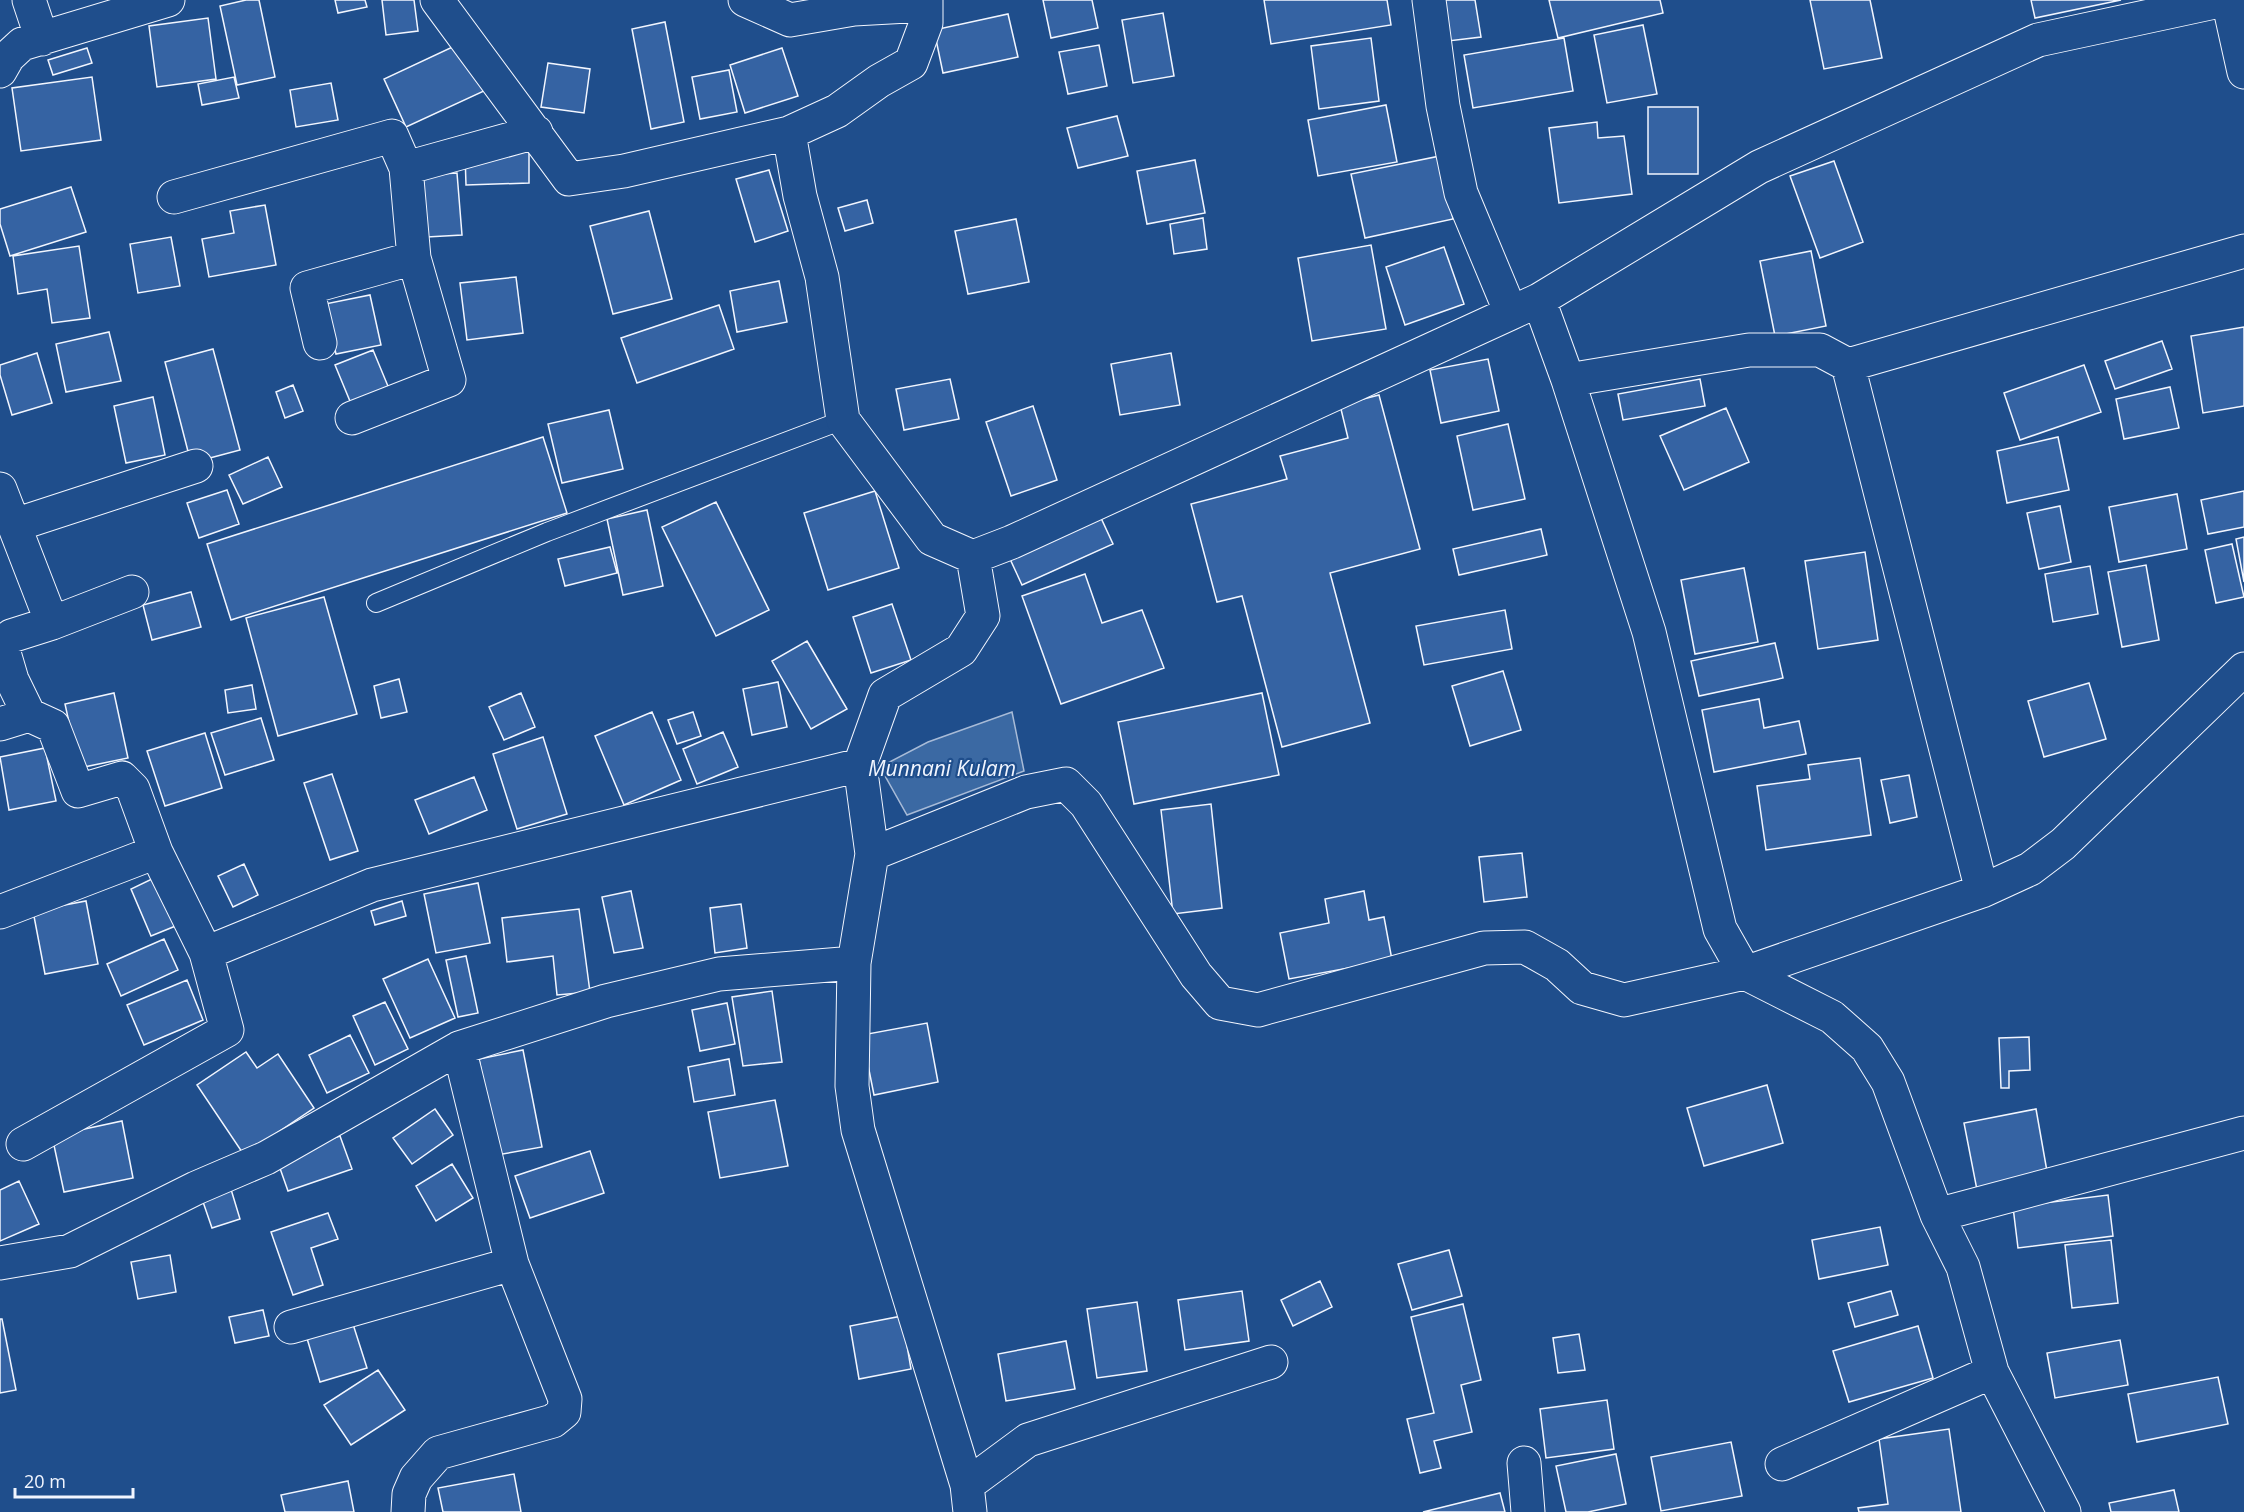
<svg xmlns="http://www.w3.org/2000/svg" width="2244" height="1512" viewBox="0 0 2244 1512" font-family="'Open Sans',sans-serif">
<rect width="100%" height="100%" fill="#1f4e8c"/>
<path fill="#3b69a3" stroke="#a8bbd7" stroke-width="1.5" d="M1012,712l12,59 -117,44 -27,-48 48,-25z"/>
<path fill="#3563a3" stroke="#f2f6ff" stroke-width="1.5" d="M246,0h13l16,77 -38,8 -17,-79z
M335,0h30l2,7 -29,6z
M382,0h32l4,31 -32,4z
M1043,0h49l6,28 -47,10z
M1264,0h123l4,25 -120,19z
M1442,0h33l6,37 -33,4z
M1549,0h111l3,13 -105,25z
M1810,0h60l12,58 -58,11z
M2031,0h90l-86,18z
M1163,13l11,63 -41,7 -11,-63z
M1008,14l10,43 -75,16 -9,-43z
M208,18l8,61 -59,8 -8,-61z
M665,22l19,100 -33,7 -19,-100z
M1643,25l14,69 -50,9 -13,-68z
M1371,38l8,63 -60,8 -8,-63z
M1564,38l9,53 -100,17 -9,-53z
M461,43l23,48 -78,36 -22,-48z
M1099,45l8,41 -39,8 -9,-42z
M87,48l5,15 -39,12 -5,-15z
M782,48l16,48 -53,17 -15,-48z
M548,63l42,6 -6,44 -43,-6z
M729,70l8,42 -37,7 -8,-42z
M92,77l9,63 -80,11 -9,-63z
M234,77l5,21 -37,7 -4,-21z
M331,83l7,37 -42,7 -6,-37z
M1386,105l11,57 -79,14 -10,-56z
M1648,107h50v67h-50z
M1117,116l11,40 -50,12 -11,-40z
M1597,122l1,16 26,-2 8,58 -73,9 -10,-75z
M529,152v31l-63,2 -1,-31z
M1440,156l13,63 -88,19 -14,-64z
M1195,160l10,53 -58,11 -10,-53z
M1834,161l29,81 -43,16 -30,-82z
M769,170l19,61 -33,11 -19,-63z
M457,173l5,62 -35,2 -4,-62z
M71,187l15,45 -76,24 -10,-32v-15z
M867,200l6,23 -28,8 -7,-23z
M265,205l11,60 -67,12 -7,-38 32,-6 -4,-22z
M649,211l23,88 -59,15 -23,-88z
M1203,218l4,31 -33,5 -4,-30z
M1016,219l13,63 -61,12 -13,-63z
M171,237l9,49 -42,7 -8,-49z
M1371,245l15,84 -74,12 -14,-83z
M79,246l11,72 -38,5 -5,-34 -29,5 -5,-38z
M1444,247l20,57 -59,21 -19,-58z
M1811,251l15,75 -51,10 -15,-75z
M516,277l7,56 -56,7 -7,-57z
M779,281l8,41 -50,10 -7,-41z
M370,295l11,50 -45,9 -11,-50z
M719,305l15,44 -97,34 -16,-45z
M2244,327v79l-41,7 -12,-77z
M109,332l12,49 -55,11 -10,-48z
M2162,341l10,28 -57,20 -10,-28z
M213,349l27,101 -49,13 -26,-101z
M373,350l17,41 -38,15 -17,-41z
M37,353l15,50 -40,12 -12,-40v-10z
M1171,353l9,52 -60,10 -9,-51z
M1488,359l11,52 -58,12 -11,-53z
M2084,365l17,47 -81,28 -16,-47z
M950,379l9,40 -55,11 -8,-41z
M1700,379l5,27 -82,14 -5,-26z
M293,385l10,26 -18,7 -9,-26z
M2170,387l9,41 -55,11 -8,-40z
M1379,395l41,154 -90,24 40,150 -88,24 -40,-151 -25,6 -26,-98 96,-25 -7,-23 68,-18 -8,-33z
M153,397l12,58 -39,8 -12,-57z
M1033,406l24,74 -46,16 -25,-74z
M1726,408l23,54 -65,28 -24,-54z
M609,410l14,59 -61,14 -14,-59z
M1508,424l17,75 -52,11 -16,-74z
M543,437l24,76 -336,107 -24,-76z
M2058,437l11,53 -62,13 -10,-52z
M268,457l14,30 -39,17 -14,-29z
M227,490l12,34 -40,14 -12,-35z
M875,491l24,77 -71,22 -24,-77z
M2244,491v36l-36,7 -7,-34z
M2177,494l10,55 -68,13 -10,-55z
M716,502l53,108 -53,26 -54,-109z
M1095,505l18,39 -91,41 -18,-39z
M2060,506l11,56 -32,7 -12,-56z
M647,510l16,76 -40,9 -16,-76z
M1541,529l6,26 -88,20 -6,-26z
M2244,537v45l-8,-43z
M2232,544l12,53 -28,6 -11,-53z
M610,547l7,26 -52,13 -7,-27z
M1865,552l13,88 -60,9 -13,-88z
M2146,565l13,75 -37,7 -14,-75z
M2090,566l8,48 -45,8 -8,-48z
M1744,568l14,74 -63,12 -14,-74z
M1085,574l17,49 40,-13 22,58 -103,36 -39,-108z
M191,592l10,35 -49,13 -9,-35z
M324,597l33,117 -79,22 -32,-118z
M892,604l19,56 -40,13 -18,-56z
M1505,610l7,39 -88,16 -8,-39z
M807,641l40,68 -36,20 -39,-68z
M1775,643l8,35 -84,18 -8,-35z
M1503,671l18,59 -51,16 -18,-60z
M399,679l8,33 -26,6 -7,-32z
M778,682l9,45 -35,8 -9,-46z
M2089,683l17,56 -62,18 -16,-56z
M252,685l4,24 -28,4 -3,-23z
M114,693l14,65 -49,10 -14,-64z
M521,693l14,34 -31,13 -15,-33z
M1262,693l17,82 -145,29 -16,-82z
M1759,699l5,29 35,-7 7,33 -92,18 -12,-62z
M652,712l29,68 -57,25 -29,-69z
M693,712l8,24 -24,8 -9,-24z
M261,718l13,42 -49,15 -14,-42z
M723,732l15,35 -41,17 -14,-35z
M205,733l17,55 -57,18 -18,-55z
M543,737l24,77 -50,15 -24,-75z
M45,748l11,53 -47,9 -9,-53z
M1860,758l11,77 -105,15 -9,-64 53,-7 -2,-14z
M332,774l26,77 -28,9 -26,-77z
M1909,775l8,42 -27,6 -9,-43z
M474,777l13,33 -58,24 -14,-34z
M1211,804l11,104 -49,6 -12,-104z
M1522,853l5,44 -43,5 -5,-45z
M244,864l14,31 -25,12 -15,-31z
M156,877l22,48 -27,11 -20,-47z
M478,883l12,60 -54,10 -12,-59z
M631,891l12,57 -29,5 -12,-56z
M1364,891l5,29 15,-3 8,43 -103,19 -9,-46 49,-10 -4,-24z
M86,901l12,63 -53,10 -12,-63z
M402,901l4,15 -31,9 -4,-14z
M741,904l6,44 -32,5 -5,-45z
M579,909l11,83 -33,3 -4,-39 -46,6 -5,-44z
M164,939l14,31 -57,26 -14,-32z
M466,956l12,57 -20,4 -12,-57z
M428,959l27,59 -45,20 -27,-59z
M187,980l16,40 -59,25 -17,-40z
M772,991l10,71 -39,4 -11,-69z
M385,1002l23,47 -33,16 -22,-49z
M727,1003l8,41 -35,7 -8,-41z
M927,1023l11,59 -64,13 -12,-60z
M350,1035l19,38 -42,20 -18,-38z
M2029,1037l1,33 -21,1v17h-8l-2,-50z
M523,1050l19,97 -45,8 -18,-96z
M246,1052l11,16 21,-14 36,54 -70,47 -47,-70z
M729,1059l6,36 -41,7 -6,-35z
M1767,1085l16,58 -79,23 -17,-58z
M775,1100l13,66 -68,12 -12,-66z
M435,1109l18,26 -41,29 -19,-26z
M2036,1109l12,68 -71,13 -13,-67z
M122,1121l11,57 -69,14 -12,-56z
M340,1136l12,33 -64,22 -12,-34z
M590,1151l14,42 -74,25 -15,-42z
M452,1164l21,34 -37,23 -20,-35z
M19,1181l20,43 -39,17v-51z
M230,1186l10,33 -28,9 -11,-32z
M2108,1195l5,41 -95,12 -5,-41z
M328,1213l10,26 -27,9 12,37 -30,10 -22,-63z
M1880,1227l8,38 -69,14 -7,-39z
M2111,1240l7,63 -46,5 -7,-63z
M1449,1250l13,46 -50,14 -14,-46z
M170,1255l6,37 -38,7 -7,-37z
M1320,1281l12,26 -39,19 -12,-26z
M1242,1291l7,50 -64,9 -7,-50z
M1891,1291l7,24 -43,12 -7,-24z
M1137,1302l10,69 -50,7 -10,-69z
M1463,1304l18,76 -20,5 11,47 -38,9 7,27 -21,5 -13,-54 27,-6 -23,-96z
M263,1310l6,26 -34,7 -6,-26z
M902,1316l9,53 -52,10 -9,-53z
M0,1319h2l14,71 -16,3z
M352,1321l15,47 -47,14 -14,-47z
M1918,1326l15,52 -84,24 -16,-51z
M1579,1334l6,36 -27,3 -5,-35z
M2120,1340l8,45 -73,13 -8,-45z
M1066,1341l9,48 -69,12 -8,-47z
M378,1370l27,40 -54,35 -27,-40z
M2218,1377l10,47 -91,18 -9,-48z
M1607,1400l7,49 -68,9 -6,-49z
M1949,1429l12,83h-102l-1,-4 30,-4 -9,-65z
M1731,1442l11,54 -81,15 -10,-54z
M1616,1454l10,50 -38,8h-22l-10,-46z
M514,1474l7,38h-78l-5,-24z
M348,1481l6,31h-69l-4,-17z
M2174,1490l5,22h-68l-2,-9z
M1500,1493l5,19h-82z"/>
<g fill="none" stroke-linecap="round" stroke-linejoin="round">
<defs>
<path id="lane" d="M376,603l171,-71 296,-112"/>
<path id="street" d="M29,0l13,39
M437,0l132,179 55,-8 165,-38 11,63 22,81 21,143 89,119 41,18 39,-15 499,-229 28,-13 220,-133 279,-127 186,-40
M745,0l45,20 64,-11 72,-4
M1429,0l14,106 18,87 50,120
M2228,0l16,72
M0,71l8,-14 14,-13 146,-44
M789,133l48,-22 42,-30 32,-18 15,-40v-23
M174,197l218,-61 14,32
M1539,300l29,80 81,252 71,297 25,44 87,44 35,31 21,34 49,133 26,52 29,105 72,140
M320,343l-13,-55 107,-30
M1848,365l396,-114
M1568,380l181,-30h71l28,15 134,526
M352,418l97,-38 -35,-122 -8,-90 130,-36
M0,489l52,134 -41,13 -9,10 10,34 17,35 -29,9
M15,525l181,-59
M52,623l80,-31
M29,715l24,11 25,65 44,-13 11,11 23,63 50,101 166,-68 488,-120
M872,854l154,-62 40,-8 20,20 110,171 24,28 38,7 226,-62 41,-1 32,18 25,23 42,12 121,-27 237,-82 48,-22 33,-25 181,-175
M0,912l156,-60
M854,963l-2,123 6,44 109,355 3,27
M23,1144l204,-114 -21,-77
M1937,1215l307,-82
M0,1263l70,-12 126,-63 70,-30 193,-110
M291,1327l221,-63
M1524,1463l4,49
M1782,1464l210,-92
M967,1485l61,-45 243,-78
M408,1512l1,-18 7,-16 22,-25 115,-32 11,-9 1,-13 -53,-135 -53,-216 147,-47 113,-27 135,-11 18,-109 -12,-89 25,-70 76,-45 22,-34 -10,-59"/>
</defs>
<use href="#lane" stroke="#f2f6ff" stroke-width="20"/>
<use href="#street" stroke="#f2f6ff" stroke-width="35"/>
<use href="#lane" stroke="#1f4e8c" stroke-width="18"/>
<use href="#street" stroke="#1f4e8c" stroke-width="33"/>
</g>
<g text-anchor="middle" stroke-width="4.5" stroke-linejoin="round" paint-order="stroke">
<g font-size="21" font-style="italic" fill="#f2f6ff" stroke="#1f4e8c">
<text x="942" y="776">Munnani Kulam</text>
</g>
</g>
<path d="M15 1488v9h118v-9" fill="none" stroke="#f2f6ff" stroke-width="3"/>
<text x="24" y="1488" font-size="18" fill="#f2f6ff" stroke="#1f4e8c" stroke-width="4.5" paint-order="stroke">20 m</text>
</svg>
